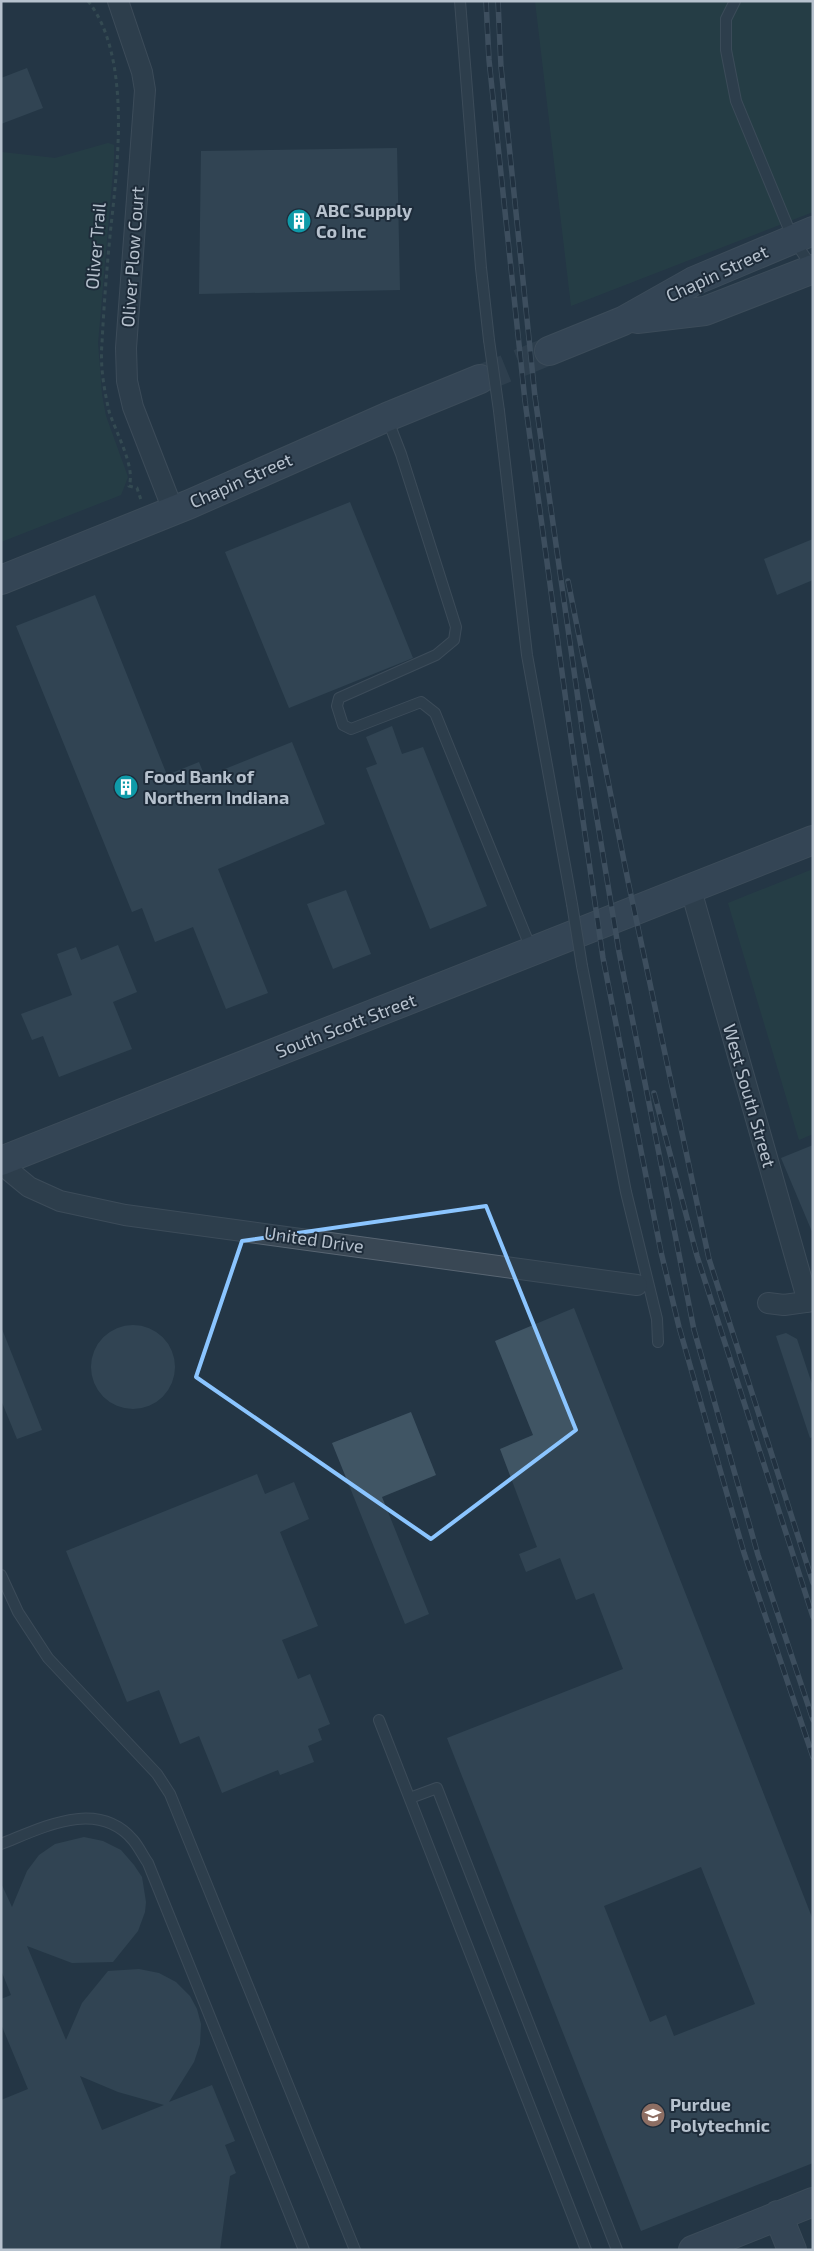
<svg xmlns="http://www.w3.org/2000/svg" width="814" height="2251" viewBox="0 0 814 2251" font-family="'Exo 2',sans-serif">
<rect width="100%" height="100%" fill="#243645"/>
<path fill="#274646" d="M535,1h278v211l-242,94z
M108,143l6,2v14l-16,184 4,52 4,21 22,61 -7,18 -120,47v-390l54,6z
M813,869v265l-14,6 -71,-237z"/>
<path fill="#405564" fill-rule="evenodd" d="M27,68l16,40 -42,16v-46z
M397,148l3,142 -201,4 2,-143z
M350,502l63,156 -124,50 -64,-156z
M813,539v41l-36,15 -13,-36z
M95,595l72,180 32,-13 6,15 87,-35 33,82 -107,45 50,124 -42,16 -33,-82 -38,15 -13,-34 -10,4 -116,-286z
M392,726l10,28 21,-7 64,159 -57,23 -64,-161 11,-4 -11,-27z
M346,890l25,64 -38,15 -26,-65z
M118,945l19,47 -24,10 19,47 -73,28 -16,-41 -11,4 -11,-26 51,-19 -15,-41 19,-7 5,13z
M813,1145v89l-32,-76z
M574,1308l239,612v243l-172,68 -194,-493 176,-69 -29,-76 -18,7 -16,-42 -34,14 -7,-18 18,-7 -37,-98 33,-14 -38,-94zM701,1867l54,137 -81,32 -8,-21 -16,7 -46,-116z
M91 1367a42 42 0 1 1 84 0a42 42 0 1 1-84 0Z
M2,1329l40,101 -25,9 -16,-39z
M786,1333l11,6 16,48v50l-3,1 -34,-102z
M411,1412l25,63 -54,22 47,117 -24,10 -73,-181z
M257,1474l8,20 29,-12 15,37 -29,13 38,94 -36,14 16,39 12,-5 20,50 -12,5 4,11 -14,6 6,16 -34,13 -2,-5 -56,23 -23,-57 -19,8 -21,-54 -32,12 -61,-151z
M84,1837l19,4 18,9 13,15 8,12 4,25 -1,10 -7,19 -25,31 -41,1 -45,-17 39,94 16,-37 26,-32 31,-2 20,4 17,9 14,14 7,13 4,15 -1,20 -6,18 -25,40 43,-17 23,56 -10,4 11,28 -6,3 -10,74h-219v-150l27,-11 -27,-65v-25l10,-4 -10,-25v-87l11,24 15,-36 12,-16 16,-11zM80,2076l38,16 46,13 -62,25z"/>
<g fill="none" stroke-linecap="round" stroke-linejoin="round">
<path stroke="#3a4b5a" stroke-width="28" stroke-dasharray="28 14" stroke-linecap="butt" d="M480,379l69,-28"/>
<defs>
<path id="lane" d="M460,1l21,267 8,72
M735,1l-9,18v31l10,51 57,138 19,28
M499,411l28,244 45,249
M387,418l14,36 55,173 -2,13 -18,15 -97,43 -2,8 6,19 8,4 70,-27 14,11 97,238
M582,966l44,226 31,127 1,23
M1,1575l17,37 30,46 109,116 13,20 185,456
M379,1720l207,530
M410,1798l27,-10 180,462
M1,1844c41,-16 96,-46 132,-4 6,7 10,16 15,23l156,387"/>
<path id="street" d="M118,1l24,71 3,18 -19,258 1,33 6,26 40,103
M691,890l117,412
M1,1164l28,23 31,14 65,14 512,70
M768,1303l16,2 29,-4"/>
<path id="secondary" d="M637,319l68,-8 108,-42
M549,351l74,-30 71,-40 119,-50
M1,580l189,-76 197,-87 93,-38
M1,1161l812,-321
M778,2215l14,35
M693,2250l120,-48"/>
</defs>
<use href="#lane" stroke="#586572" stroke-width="12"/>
<use href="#street" stroke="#586572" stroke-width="22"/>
<use href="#secondary" stroke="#586572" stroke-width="30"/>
<path stroke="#476363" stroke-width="3" stroke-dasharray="4 4" stroke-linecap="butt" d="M88,1c43,54 30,161 23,225 -4,39 -7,78 -9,117 -2,23 2,46 7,68 6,20 27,56 20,75l8,2 4,12"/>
<use href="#lane" stroke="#394754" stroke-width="10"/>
<use href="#street" stroke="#394754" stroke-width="20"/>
<use href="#secondary" stroke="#475768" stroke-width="28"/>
<defs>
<path id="rail" d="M486,1l3,59 36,341 46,337 32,220 58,294 18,75 65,226 69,204
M498,1l3,66 34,330 48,337 36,218 75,378 64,225 55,165
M568,581l60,300 81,378 104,324
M654,1093l43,163 116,361"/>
</defs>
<use href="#rail" stroke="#5b6c7c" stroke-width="5.5"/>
<use href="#rail" stroke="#1e2c3a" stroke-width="4" stroke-dasharray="11" stroke-linecap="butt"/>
<defs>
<path id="lane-bridge" d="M489,340l10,71
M572,904l10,62"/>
</defs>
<use href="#lane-bridge" stroke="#586572" stroke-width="12" stroke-linecap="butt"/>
<use href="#lane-bridge" stroke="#394754" stroke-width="10"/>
</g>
<path d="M0 0H814V2251H0ZM486,1206l90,224 -145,109 -235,-162 46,-136z" fill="#243645" fill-opacity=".55" fill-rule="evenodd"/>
<path fill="none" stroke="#8bc5ff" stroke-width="4" stroke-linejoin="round" d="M486,1206l90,224 -145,109 -235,-162 46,-136z"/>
<defs>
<symbol id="building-disc" viewBox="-11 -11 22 22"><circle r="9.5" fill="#0f9aa8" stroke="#1e2c3a"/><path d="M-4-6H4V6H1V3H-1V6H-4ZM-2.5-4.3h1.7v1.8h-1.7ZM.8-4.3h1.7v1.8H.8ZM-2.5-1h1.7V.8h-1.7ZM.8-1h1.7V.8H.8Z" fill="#fff"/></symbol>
<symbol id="university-disc" viewBox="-11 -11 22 22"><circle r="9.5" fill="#8d6e63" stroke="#1e2c3a"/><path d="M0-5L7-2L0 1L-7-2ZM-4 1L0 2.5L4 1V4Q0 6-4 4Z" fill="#fff"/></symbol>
</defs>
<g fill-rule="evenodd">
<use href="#building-disc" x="285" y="207" width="28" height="28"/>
<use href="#building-disc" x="112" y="773" width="28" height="28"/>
<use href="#university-disc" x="639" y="2101" width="28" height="28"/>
</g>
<g text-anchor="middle" stroke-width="4" stroke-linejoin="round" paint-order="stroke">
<g font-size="18" font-weight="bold" fill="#b7c2ce" stroke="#1e2c3a" text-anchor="start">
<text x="316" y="217">ABC Supply<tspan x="316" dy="21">Co Inc</tspan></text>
<text x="144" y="783">Food Bank of<tspan x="144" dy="21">Northern Indiana</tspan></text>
<text x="670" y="2111">Purdue<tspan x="670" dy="21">Polytechnic</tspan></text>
</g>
<g font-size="18" fill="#b7c2ce" stroke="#1e2c3a">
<text transform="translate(96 246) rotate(-85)" y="6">Oliver Trail</text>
<text transform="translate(133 257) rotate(-86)" y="6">Oliver Plow Court</text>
<text transform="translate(717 274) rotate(-25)" y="6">Chapin Street</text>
<text transform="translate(241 481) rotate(-24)" y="6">Chapin Street</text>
<text transform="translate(346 1026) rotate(-21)" y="6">South Scott Street</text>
<text transform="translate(749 1096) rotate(74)" y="6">West South Street</text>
<text transform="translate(314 1240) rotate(8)" y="6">United Drive</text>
</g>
</g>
<rect width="814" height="2251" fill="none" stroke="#b7c2ce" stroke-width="5"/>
</svg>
